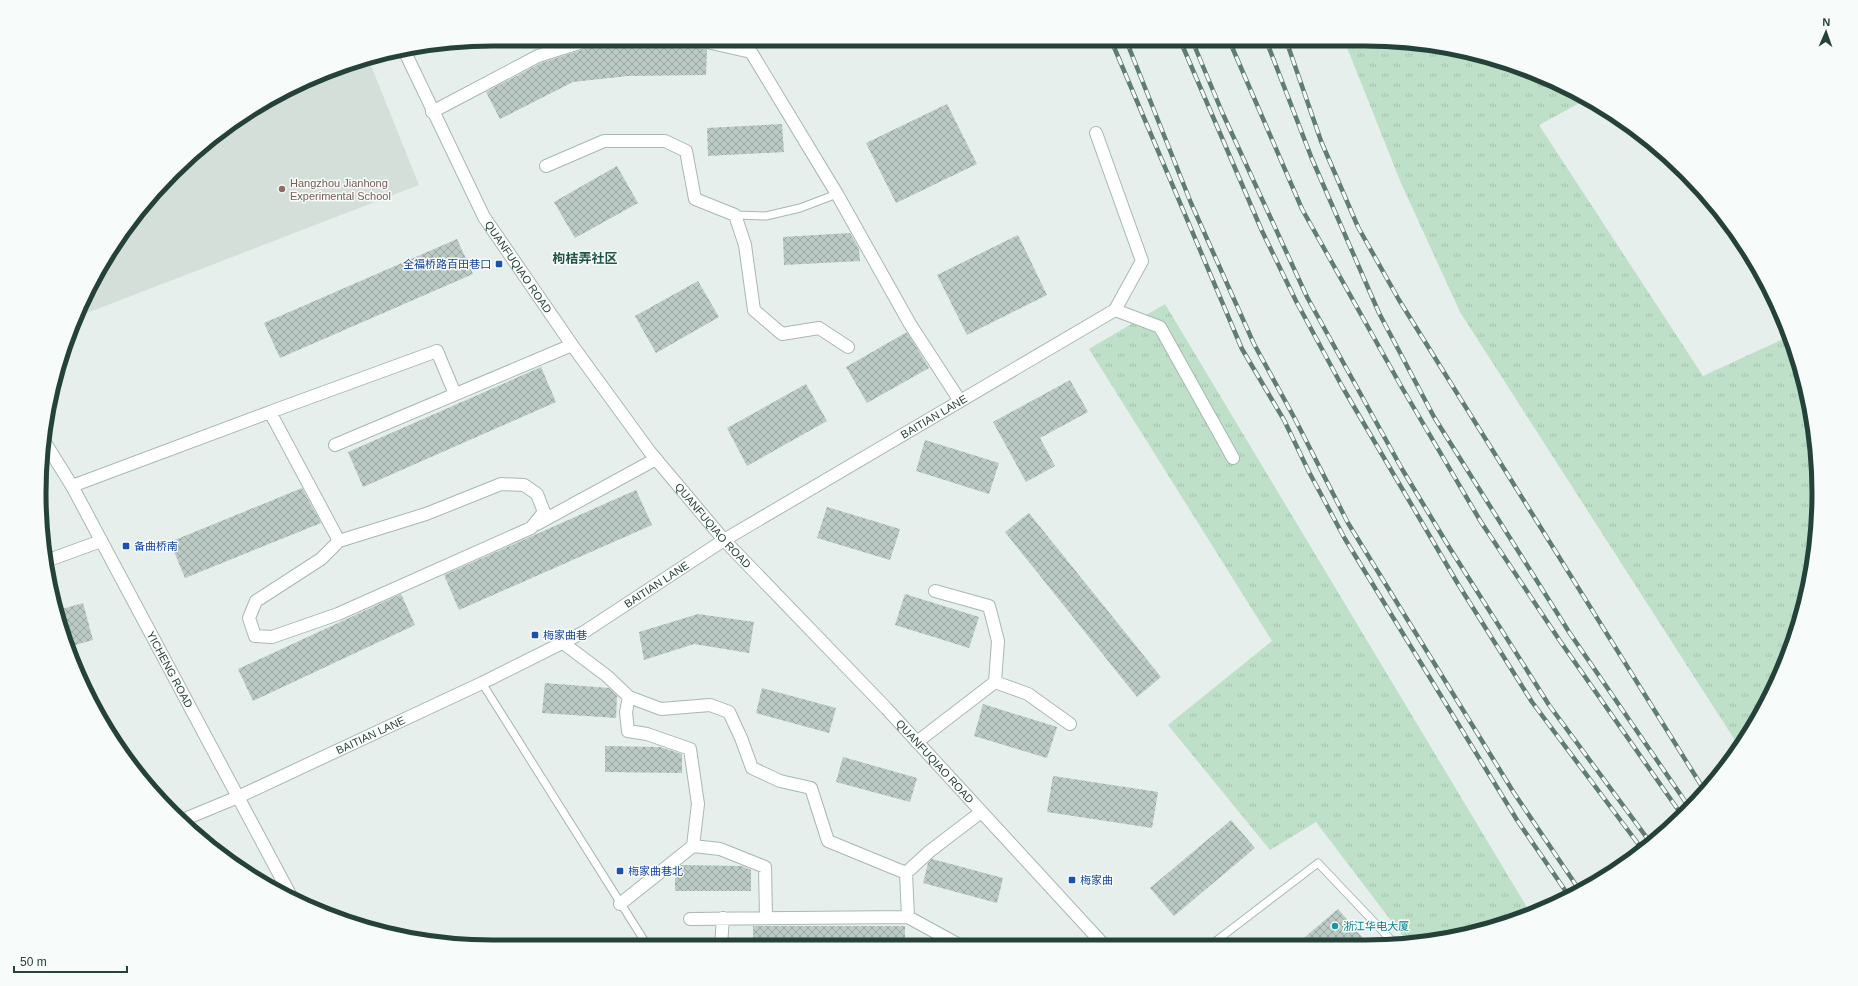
<svg xmlns="http://www.w3.org/2000/svg" width="1858" height="986" viewBox="0 0 1858 986" font-family="Arial,'Noto Sans SC',sans-serif">
<defs>
<pattern id="grass-tufts" width="24" height="20" patternUnits="userSpaceOnUse"><rect width="24" height="20" fill="#bfe0c8"/><path d="M3 7l-1-3M5 7V3M7 7l1-3M15 17l-1-3M17 17v-4M19 17l1-3" fill="none" stroke="#a4c1ad"/></pattern>
<pattern id="building-cross-hatch" width="8" height="8" patternUnits="userSpaceOnUse"><rect width="8" height="8" fill="#bbcac4"/><path d="M0 0l8 8M0 8l8-8" fill="none" stroke="#98a6a0"/></pattern>
</defs>
<rect width="100%" height="100%" fill="#e6efeb"/>
<path fill="#d4dfda" d="M368,58l51,127 -345,133 41,-77 37,-48 64,-60 50,-33 81,-37z"/>
<path fill="url(#grass-tufts)" d="M1344,40h50l89,15 83,31 21,13 -48,26 164,251 87,-40 5,11 20,87 3,89 -15,88 -31,83 -34,51 -278,-433 -59,-129z
M1165,304l366,610 -107,29h-16l-92,-121 -46,28 -102,-125 104,-84 -183,-292z"/>
<path fill="url(#building-cross-hatch)" d="M597,45h94l16,5 -1,25 -78,1 -55,6 -73,37 -14,-27 55,-29z
M947,104l30,60 -81,39 -30,-60z
M782,124l2,28 -76,4 -1,-28z
M617,166l21,37 -63,35 -21,-36z
M850,233l9,16 1,12 -76,4 -1,-28z
M1018,235l29,60 -80,40 -30,-60z
M457,239l16,35 -193,84 -16,-35z
M698,281l21,36 -63,36 -21,-37z
M907,332l22,36 -62,35 -21,-36z
M541,367l15,35 -193,85 -15,-35z
M1070,380l18,32 -48,26 15,28 -29,16 -33,-60z
M806,384l21,37 -80,45 -20,-38z
M925,440l74,23 -10,31 -73,-23z
M302,488l19,35 -136,55 -15,-36z
M636,490l16,35 -193,85 -15,-35z
M827,507l73,22 -10,31 -73,-22z
M1029,513l132,164 -24,20 -132,-165z
M401,594l14,31 -162,76 -15,-32z
M905,594l74,23 -10,31 -74,-23z
M83,603l10,37 -25,7 -13,-36z
M698,614l56,8 -5,31 -55,-9 -50,16 -5,-28z
M545,683l64,5 8,8 -1,22 -74,-5z
M762,688l74,20 -7,25 -73,-20z
M983,704l74,23 -10,31 -73,-22z
M605,746l55,1 22,7v19l-77,-1z
M843,757l74,21 -7,24 -74,-20z
M1053,776l105,16 -6,36 -105,-16z
M1231,820l24,28 -81,68 -24,-28z
M932,859l71,19 -6,25 -74,-20 5,-20z
M681,865l61,1 9,4v21h-76v-21z
M1338,909l29,34h-69z
M753,926h152v19h-152z"/>
<g fill="none" stroke-linecap="round" stroke-linejoin="round">
<defs>
<path id="service" d="M735,215l31,1 34,-8 37,-14
M482,683l165,262
M1212,944l106,-81 76,80"/>
<path id="minor" d="M694,39l57,13 86,142 73,130 50,77
M432,112l106,-56 54,-17
M1096,133l46,128 -27,49 45,17 73,131
M546,166l58,-25h61l21,10 9,48 40,16 10,30 9,65 28,24 37,-6 29,19
M270,412l167,-61 18,43
M335,445l237,-100
M72,486l198,-74 69,129 87,-27 75,-30 23,1 13,9 7,18 -13,16 -193,86 -66,23 -17,-1 -6,-18 7,-17 65,-42 18,-18
M537,524l119,-65
M46,561l55,-20
M935,591l54,15 9,35 -3,41 33,12 42,30
M563,643l44,33 22,21 32,12 49,-4 19,7 12,26 11,30 28,13 31,7 17,53 78,32 24,-22 51,-39
M629,697l-3,15 2,19 19,3 43,15 8,55 -5,42 27,3 45,18 1,51
M917,742l78,-60
M906,873l2,44
M620,904l73,-58
M690,919l218,-2 51,28
M721,945l2,-27"/>
<g id="tertiary">
<path id="s1" d="M403,48l81,169 88,128 78,107 74,88 162,168 217,236"/>
<path id="s2" d="M44,441l28,45 221,414"/>
<path id="s3" d="M180,821l58,-24 244,-114 102,-51 140,-92 391,-230"/>
</g>
</defs>
<use href="#service" stroke="#a8b8b2" stroke-width="9"/>
<use href="#minor" stroke="#a8b8b2" stroke-width="14"/>
<use href="#tertiary" stroke="#a8b8b2" stroke-width="14"/>
<use href="#service" stroke="#fff" stroke-width="7"/>
<use href="#minor" stroke="#fff" stroke-width="12"/>
<use href="#tertiary" stroke="#fff" stroke-width="12"/>
<defs>
<path id="rail" d="M1111,40l131,309 42,71 25,52 36,67 172,281 52,76
M1126,40l65,163 63,141 41,75 53,104 166,270 66,98
M1180,40l82,191 34,70 47,87 115,196 74,118 110,147
M1192,40l30,72 85,185 95,172 47,78 100,158 101,137
M1229,40l73,169 99,177 80,136 79,119 121,173
M1266,40l46,119 67,154 55,104 135,215 120,175
M1286,40l35,101 37,86 41,73 307,493"/>
</defs>
<use href="#rail" stroke="#5f7d75" stroke-width="4.5"/>
<use href="#rail" stroke="#f7fbf9" stroke-width="3" stroke-dasharray="9" stroke-linecap="butt"/>
</g>
<circle fill="#8d6e63" stroke="#f7fbf9" stroke-width="1.5" cx="282" cy="189" r="4"/>
<g fill="#1a4fb4" stroke="#f7fbf9" stroke-width="1.5">
<rect x="495" y="260" width="8" height="8" rx="2"/>
<rect x="122" y="542" width="8" height="8" rx="2"/>
<rect x="531" y="631" width="8" height="8" rx="2"/>
<rect x="616" y="867" width="8" height="8" rx="2"/>
<rect x="1068" y="876" width="8" height="8" rx="2"/>
</g>
<circle fill="#0f9aa8" stroke="#f7fbf9" stroke-width="1.5" cx="1335" cy="926" r="4"/>
<g text-anchor="middle" stroke-width="3" stroke-linejoin="round" paint-order="stroke">
<g font-size="11" fill="#785e54" stroke="#f7fbf9" text-anchor="start">
<text x="290" y="187">Hangzhou Jianhong<tspan x="290" dy="13">Experimental School</tspan></text>
</g>
<g font-size="11" fill="#164399" stroke="#f7fbf9" text-anchor="start">
<text x="491" y="268" text-anchor="end">全福桥路百田巷口</text>
<text x="134" y="550">备曲桥南</text>
<text x="543" y="639">梅家曲巷</text>
<text x="628" y="875">梅家曲巷北</text>
<text x="1080" y="884">梅家曲</text>
</g>
<g font-size="11" fill="#24423a" stroke="#f7fbf9">
<text dy="4" stroke="none"><textPath href="#s1" startOffset="248">QUANFUQIAO ROAD</textPath></text>
<text dy="4" stroke="none"><textPath href="#s3" startOffset="857">BAITIAN LANE</textPath></text>
<text dy="4" stroke="none"><textPath href="#s1" startOffset="572">QUANFUQIAO ROAD</textPath></text>
<text dy="4" stroke="none"><textPath href="#s3" startOffset="533">BAITIAN LANE</textPath></text>
<text dy="4" stroke="none"><textPath href="#s2" startOffset="261">YICHENG ROAD</textPath></text>
<text dy="4" stroke="none"><textPath href="#s3" startOffset="209">BAITIAN LANE</textPath></text>
<text dy="4" stroke="none"><textPath href="#s1" startOffset="896">QUANFUQIAO ROAD</textPath></text>
</g>
<g font-size="11" fill="#0d838f" stroke="#f7fbf9" text-anchor="start">
<text x="1343" y="930">浙江华电大厦</text>
</g>
<g font-size="13" font-weight="bold" fill="#1f5548" stroke="#f7fbf9">
<text x="585" y="263">枸桔弄社区</text>
</g>
</g>
<path d="M0 0H1858V986H0ZM493 46H1365A447 447 0 0 1 1812 493V493A447 447 0 0 1 1365 940H493A447 447 0 0 1 46 493V493A447 447 0 0 1 493 46Z" fill="#f7fbf9" fill-rule="evenodd"/>
<path fill="none" stroke="#24423a" stroke-width="5" d="M493 46H1365A447 447 0 0 1 1812 493V493A447 447 0 0 1 1365 940H493A447 447 0 0 1 46 493V493A447 447 0 0 1 493 46Z"/>
<g transform="translate(1826 32) rotate(2)" stroke="#f7fbf9" stroke-width="3" paint-order="stroke">
<path d="M0-3L7 15L0 10L-7 15Z" fill="#24423a"/>
<text y="-6" font-size="11" font-weight="bold" text-anchor="middle" fill="#24423a">N</text>
</g>
<path d="M14 966v6h113v-6" fill="none" stroke="#24423a" stroke-width="2"/>
<text x="20" y="966" font-size="12" fill="#24423a" stroke="#f7fbf9" stroke-width="3" paint-order="stroke">50 m</text>
</svg>
